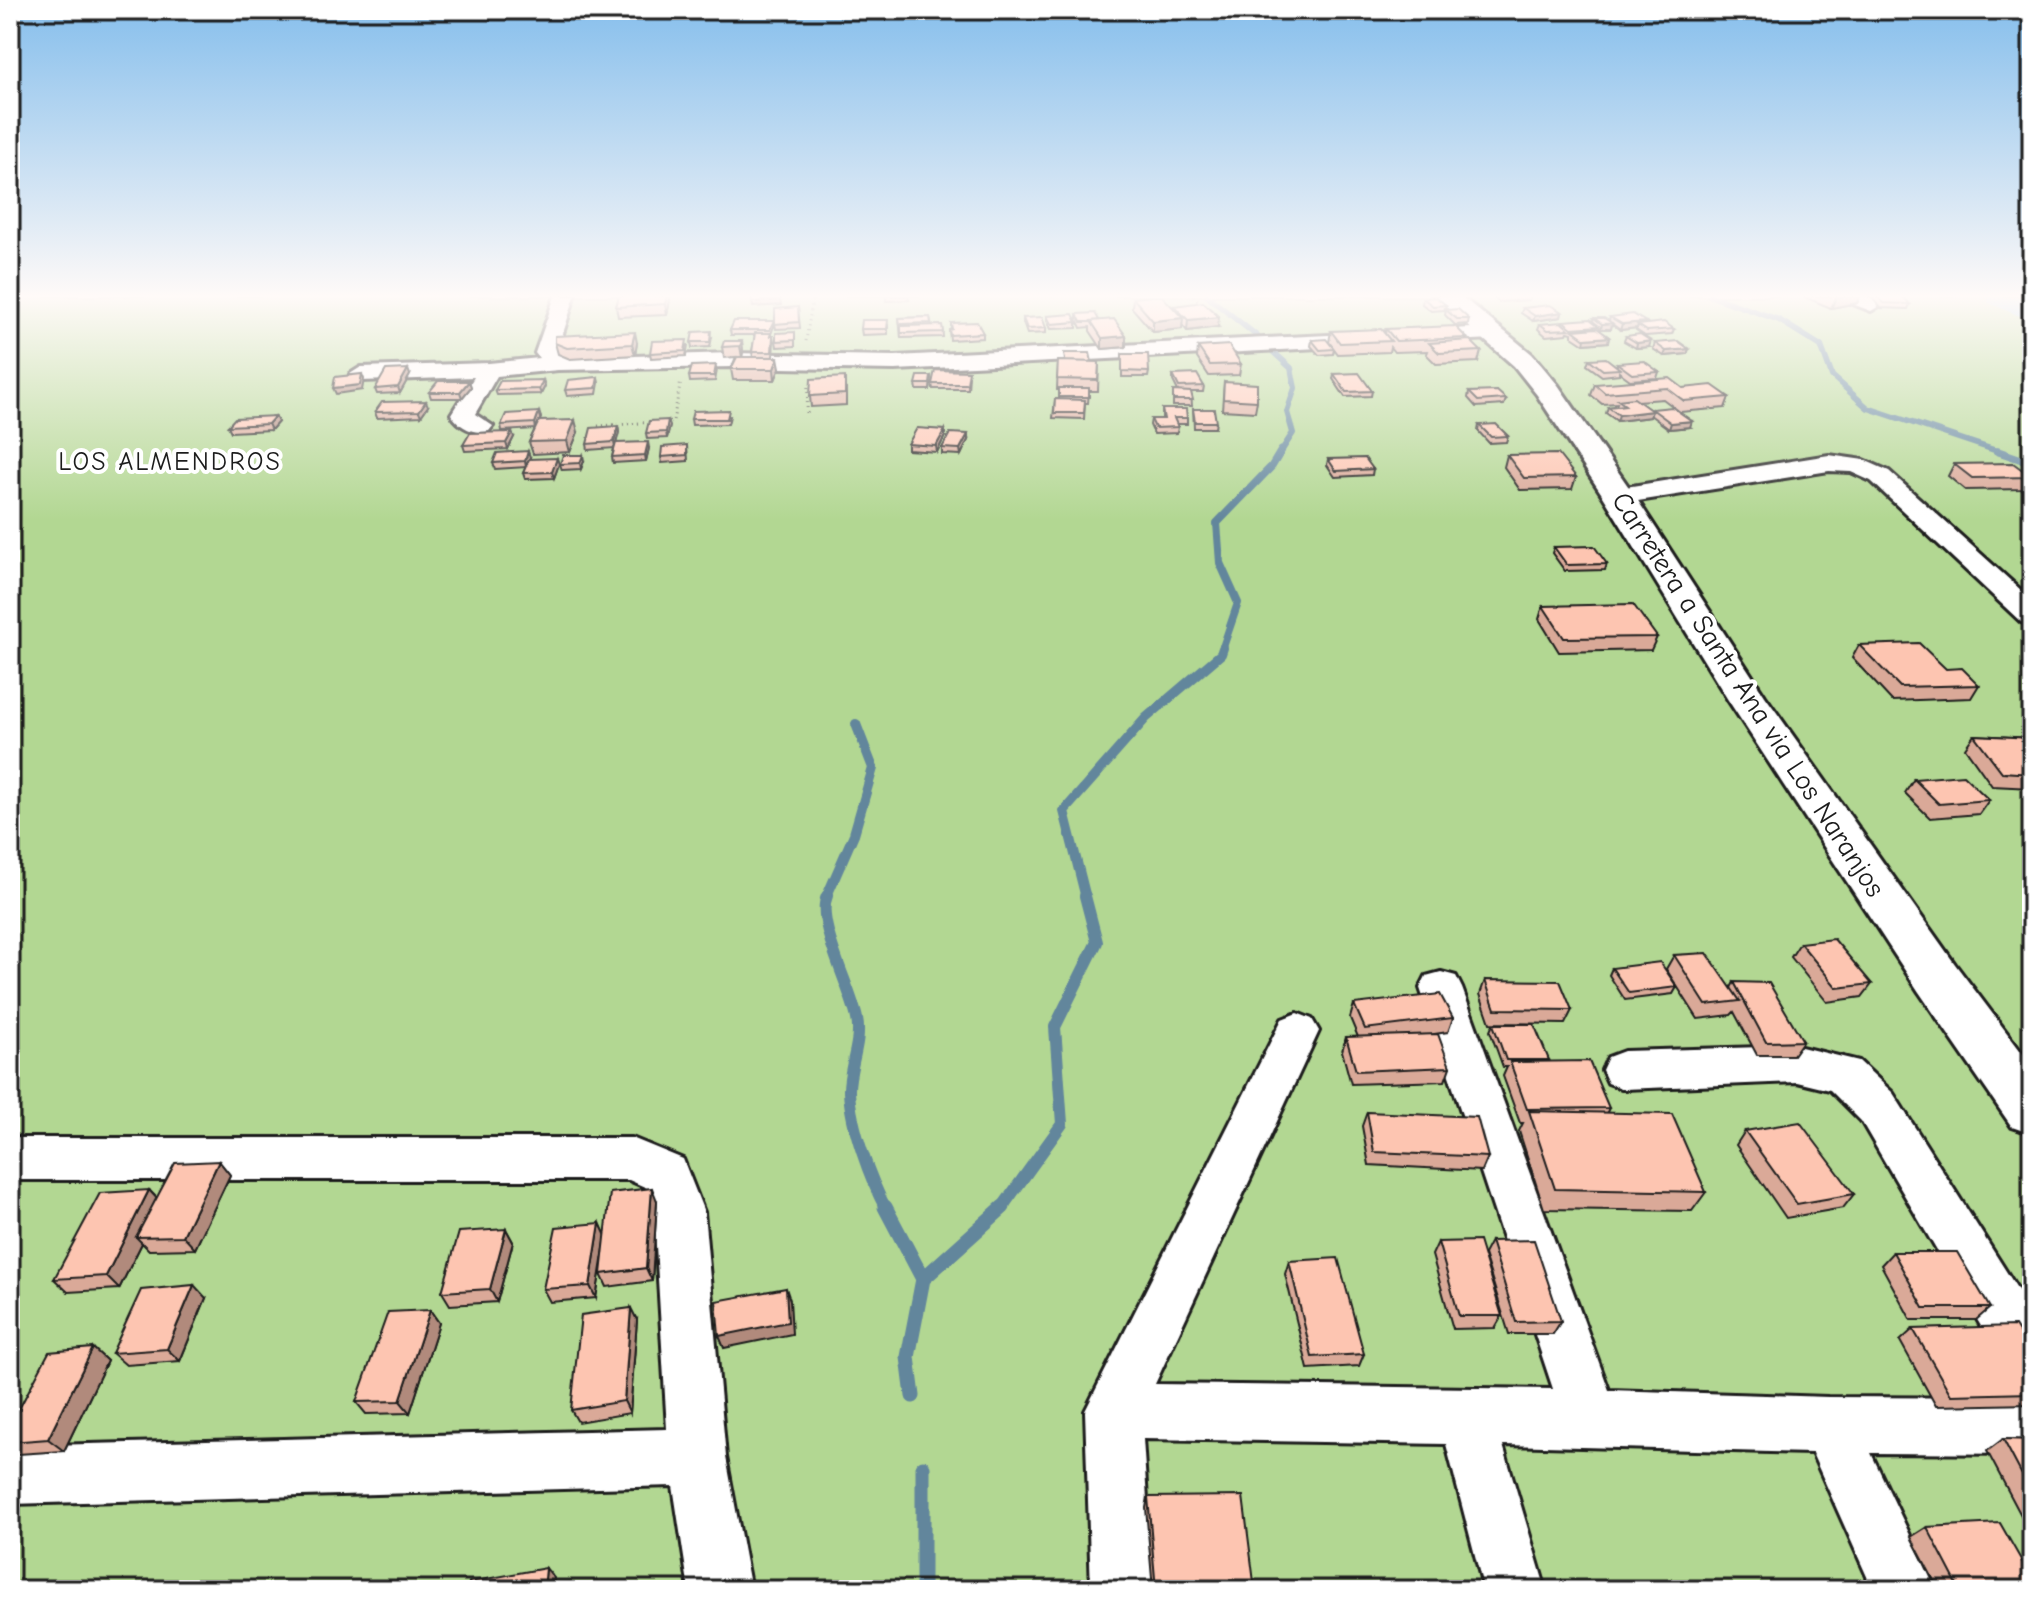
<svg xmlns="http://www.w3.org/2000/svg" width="2042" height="1600" viewBox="0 0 2042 1600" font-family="'Comic Neue',sans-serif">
<rect width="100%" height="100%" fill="#fff3ef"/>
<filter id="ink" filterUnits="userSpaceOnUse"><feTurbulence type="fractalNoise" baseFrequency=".0125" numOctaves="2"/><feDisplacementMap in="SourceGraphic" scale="16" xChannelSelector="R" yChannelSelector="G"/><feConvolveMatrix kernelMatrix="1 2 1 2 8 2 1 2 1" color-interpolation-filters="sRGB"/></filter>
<g filter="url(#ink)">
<path fill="#b2d792" stroke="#677a57" stroke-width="2" d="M10,296h2022v1294h-2022z"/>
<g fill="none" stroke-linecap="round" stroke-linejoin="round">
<path stroke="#62869c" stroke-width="6" d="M1207,296l50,40
M1711,296l68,24 42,26 11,30 36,32 135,45
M1270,349l21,19 4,20 -8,24 6,21 -13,20"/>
<path stroke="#62869c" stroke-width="8" d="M1997,451l35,12
M1222,650l16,-47 -18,-40 -3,-40 55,-57 9,-15"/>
<path stroke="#62869c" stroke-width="10" d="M826,898l28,-64 19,-66 -17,-44
M1086,898l-22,-87 82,-93 75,-64 2,-6"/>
<path stroke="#62869c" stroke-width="12" d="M827,896c-12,26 25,94 30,123 5,23 -9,50 -8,73 2,35 21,87 37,117
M1001,1209l61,-85 -7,-97 42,-85 -12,-46"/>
<path stroke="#62869c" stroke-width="15" d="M885,1207l38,72 -15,78 5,39
M923,1279l80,-72
M923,1467v123"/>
<path fill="#90cdf1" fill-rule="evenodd" d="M1985,296l47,2v23l-43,-18z"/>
<defs>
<path id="minor" d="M555,296h20l-18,56 11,6 163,-5 164,3 597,-29 10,6 -10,6 -597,31 -164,-3 -173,3 -61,6 -22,38 18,12 -4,5c-15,4 -30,-4 -38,-17l23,-37 -113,4 -11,-7 11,-7 128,-4 50,-5 -4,-5z
M1839,296h27l15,9 -10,6 -29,-11z
M1829,455l35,5 25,11 143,129v25l-11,-3 -150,-141 -20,-9 -22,-1 -210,33 -9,-2 -4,-6 4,-6 9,-2z
M1441,972l15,4 6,12 147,402 219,7 204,1v56l-161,-1 65,137h-63l-61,-137 -309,-8 43,145h-62l-38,-146 -303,-5 10,151h-62l-6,-179 197,-392 15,-6 15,6 7,12 -164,353 398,5 -133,-401 6,-12z
M1797,1046l62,15 34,32 139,219v77l-19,-8 -152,-260 -31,-31 -33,-8 -173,7 -16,-6 -6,-13 6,-13 16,-6z
M10,1138h622l51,21 21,53 22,245 25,133h-62l-16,-104 -663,18v-58l657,-17 -13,-217 -7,-24 -18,-8h-619z"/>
<path id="major" d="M1434,296h27l71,58 26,31 77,111 130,200 190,268 77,102v68l-20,-7 -93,-135 -191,-292 -125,-204 -66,-101 -23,-29z"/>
</defs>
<use href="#minor" stroke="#1c1c1c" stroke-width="6"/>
<use href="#major" stroke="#1c1c1c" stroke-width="6"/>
<path stroke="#1c1c1c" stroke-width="3" stroke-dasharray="1 4" stroke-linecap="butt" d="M1193,296l11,9
M806,341l7,-45
M807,413l1,-30
M664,422l9,-1 8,-40
M598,426l56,-4"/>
<use href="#minor" fill="#fff" fill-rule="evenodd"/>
<use href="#major" fill="#fff" fill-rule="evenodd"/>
</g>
<path fill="#daa998" stroke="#1c1c1c" stroke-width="2" d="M617,296h53v4l-3,15 -49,2 -2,-10 3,-10z
M886,296h22l1,4 -23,1z
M1493,296h37l-1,4 -30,2z
M1802,296h58l-3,7 -26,5z
M1870,296h32l8,8 -2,5 -27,-1z
M1133,298l41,10v-2l44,21 -31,4 -5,-6v4l-29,3 -21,-24z
M1423,298l23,7 -2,5 -13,1 -9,-7z
M798,307l2,21 -24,1 -1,-5z
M1523,308l39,4 -1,5 -28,4 -12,-8z
M1446,310l23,9 -1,5 -13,1 -10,-10z
M1077,314l22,6 27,16v11l-24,2 -12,-18v-4l-9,1 -4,-9z
M1047,316l30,6v6l-26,1 -4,-8z
M930,317l2,9 10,-1 1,12 -42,1 -2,-20z
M1610,317l36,5 -1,2 29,5 -2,5 -27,2 -9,-6 1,-2 -17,2 -8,-6 -1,5h-10l-2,-1 -1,1 11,8 -1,5 -24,2 -12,-8v-3l-4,-1 -1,2 -21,2 -8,-7 2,-5h22l1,-3h30l1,-3 15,3z
M1023,318l23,10v5l-19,1 -4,-11z
M774,321v5l-3,8v2h2l1,5 -1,16 7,11 -5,12h-42l-2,-11 5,-12 -12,1 -2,-11 20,-6 1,11 -1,5h11l-1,-5 3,-17h-24l-1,-5z
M951,323l32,10v5l-33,2 -1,-10 2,-1z
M888,325v9l-26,1 -1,-6z
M1386,329l81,9 -1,2 15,11 -3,11 -42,2 -10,-10 1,-3 -33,1 -4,-5 -1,5 -51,2 -9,-12 2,-11 54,3z
M795,332v14l-18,1 -1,-6z
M1626,336l23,11 -13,1 -12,-7z
M712,337l-2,10 -18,1 -1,-6z
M1312,340l22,9 -1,5 -14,1 -8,-9z
M555,343h82l-2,12 -65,4 -12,-5z
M1655,343l34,6 -2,5 -23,2 -11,-7z
M688,345l-2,11 -35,2 -1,-5z
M1198,347l43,17 -2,11 -30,1 -12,-18z
M1122,354l27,18 -1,5h-26z
M1589,359l28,7v-3l42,9 -2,6 -27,2 -11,-8v2l-17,2 -15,-11z
M1058,361l41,1 -1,29h-9l-1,12h-3l-1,16 -31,-1 2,-19h4v-9h-2z
M717,370l-2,11 -25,1 -1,-6z
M1334,374l38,17 -1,5 -26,1 -12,-18z
M410,375l-10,18 -23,1 -2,-5z
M1173,375l31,11 -1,6h-12l1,14h-19v-15h5l-5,-10z
M931,376l-1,14h-13l-1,-6z
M969,376l-1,13h-35l-1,-5z
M598,377l1,6 -2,11 -30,2 -2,-6z
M543,380l2,6 -4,8 -44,1 -2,-5z
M469,381l2,6 -9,11h-31l-2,-6z
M1224,382l33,19 -2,11 -33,-2z
M1595,384l88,4 46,9 -4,11 -45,4 -17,-13 -26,2 15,10v-2l38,18 -21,2 -19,-14v2l-33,4 -11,-8 2,-6 8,-1 1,-3 -15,1 -11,-9z
M846,389v16l-35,2 -1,-11z
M1469,392l37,7 -2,6 -28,2 -8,-9z
M428,406l-7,10 -44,2 -2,-6z
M1162,409l25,9v6h-11l2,3 -1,6 -23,1 -4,-9 1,-6h11z
M1193,409l23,13 -1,6h-21z
M539,412l2,6 -2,3 39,11 -8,20 -37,2 -4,-12 6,-13 -33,2 -1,-6z
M275,416l3,6 -7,8 -40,2 -3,-6z
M730,416l-2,8 -36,1 -1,-6z
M668,420l2,6 -3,12 -20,1 -1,-6z
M1479,425l29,11 -2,6 -17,1 -11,-12z
M618,426l1,6 -3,11 33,5 -3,13 -33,2 -1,-6 2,-9 -26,2 -1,-6z
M945,430v6l-8,16 -29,-2v-6z
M514,437l-6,12 -43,2 -2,-6z
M968,440l-7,15 -19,-1v-6z
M687,445l1,16 -26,2 -1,-6z
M1507,455l69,22 -4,12 -52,1 -16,-23z
M530,457l-1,2 30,5 -5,14 -29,1 -2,-6 3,-6 -31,2 -2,-6z
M1328,459l45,10 -1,6 -37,2 -8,-12z
M584,461l-3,8 -19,1 -2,-6z
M1954,464l78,12v2l-7,11 -60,1 -17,-14z
M1554,547l53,17 -2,6 -40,1 -13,-18z
M2029,577h3v23l-11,-10z
M1543,606l114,31 -6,13 -92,2 -20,-33z
M1859,645l87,24 33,16 -8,13 -79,3 -40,-43z
M1974,735l58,3v50l-40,-2 -27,-38z
M1914,779l75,21 -10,14 -49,4 -25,-25z
M1800,943l72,41 -10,13 -35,5 -36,-45z
M1674,955l57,33 3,-6 69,59 -10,14h-36l-23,-43 -3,3 -33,4 -32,-50z
M1612,968l65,19 -4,7 -48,6 -16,-25z
M1485,980l87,30 -7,14 -75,-1 -10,-29z
M1354,1004l99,14 -5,14 -14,2 16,33 -5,14 -94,3 -9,-33 4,-14h12l-8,-19z
M1493,1024l56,36 -1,1 61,47 -2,4 99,80 -14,19 -148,-2 -25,-78 4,-8h-3l-17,-47 4,-9h-4l-13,-36z
M1367,1112l121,45 -6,14 -113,-6 -7,-39z
M1745,1131l109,63 -11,14 -57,10 -50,-73z
M219,1161l11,14 -35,74 -46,1 -7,-7 -23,46 -51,3 -14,-13 95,-89 8,8z
M657,1201l-5,80 -45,6 -6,-13 3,-27 -8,51 -46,4 -7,-13 57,-66 5,12z
M506,1229l7,13 -16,60 -47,3 -8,-13z
M1491,1241l70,80 -8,13h-44l-25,-80z
M1438,1242l64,74 -7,12 -42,1 -21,-74z
M1893,1252l97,56 -14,12h-65l-30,-55z
M1289,1261l75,93 -5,12 -51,3 -23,-95z
M206,1298l-26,63 -54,4 -14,-12z
M430,1310l9,13 -29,90 -44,1 -10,-12z
M637,1320l-7,93 -52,9 -7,-12z
M1913,1329l119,24v51l-96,2 -36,-65z
M93,1348l14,13 -43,90 -46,3 -8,-5v-23z
M2003,1439l29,1v96l-45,-85z
M1148,1497l107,93h-102l-7,-82z
M1927,1527l105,63h-93l-28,-53z"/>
<path fill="#b18a7c" stroke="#1c1c1c" stroke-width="2" d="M667,296h3v4l-3,15 -2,-11z
M1845,296h15l-3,7 -26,5 5,-10z
M780,300l1,5 -28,2 -1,-5z
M1562,312l-1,5 -28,4 2,-5z
M1219,317l-1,10 -31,4 1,-11z
M1183,318l-1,11 -29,3v-11z
M1646,322l-2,5 -6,-2 -1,3 -17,2 2,-6z
M1612,323l-1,6h-10l1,-5z
M635,332l2,11 -2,12 -3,-11z
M1126,336v11l-24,2v-11z
M1609,337l-1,5 -24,2 1,-5z
M742,341l1,11 -1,5 -2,-11z
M1651,341l-2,6 -13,1 1,-5z
M1689,349l-2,5 -23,2 2,-5z
M778,357l2,11 -5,12 -1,-11z
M408,369l2,6 -10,18 -2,-6z
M362,374l2,5 -2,11 -26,4 -3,-6z
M543,380l2,6 -4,8 -2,-5z
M469,381l2,6 -9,11 -2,-6z
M426,401l2,5 -7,10 -2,-5z
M1652,411l-2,6 -33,4 2,-6z
M539,412l2,6 -5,11 -1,-6z
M275,416l3,6 -7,8 -3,-6z
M575,420l3,12 -8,20 -3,-11z
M668,420l2,6 -3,12 -1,-6z
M1692,421l-2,6 -21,2 2,-6z
M618,426l1,6 -4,16 -1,-6z
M945,430v6l-8,16 -1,-6z
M512,432l2,5 -6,12 -2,-6z
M968,434v6l-7,15 -1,-6z
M648,442l1,6 -3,13 -1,-6z
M528,451l2,6 -4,10 -1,-6z
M583,455l1,6 -3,8 -1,-6z
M557,458l2,6 -5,14 -2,-6z
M219,1161l11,14 -35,74 -12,-13z
M652,1188l5,13 -5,80 -6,-13z
M149,1190l12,13 -25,34 6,6 -23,46 -13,-13z
M600,1223l6,13 -10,62 -6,-12z
M506,1229l7,13 -16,60 -7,-13z
M194,1285l12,13 -26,63 -13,-12z
M786,1288l4,12 2,34 -68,14 -5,-12z
M631,1308l6,12 -7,93 -6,-12z
M430,1310l9,13 -29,90 -10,-12z
M93,1348l14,13 -43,90 -16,-12z
M546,1568l8,10 -1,12h-9z"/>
<path fill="#fdc5b1" stroke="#1c1c1c" stroke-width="2" d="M619,296h48l-2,8 -49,3z
M751,296h29v4l-28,2z
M1152,296h10l21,22 -30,3 -20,-23z
M1877,296h25l8,8 -26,-1z
M1436,297l10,8 -13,1 -10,-8z
M1203,302l16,15 -31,3 -14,-14z
M1550,305l12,7 -27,4 -12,-8z
M798,307l1,15 -24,2v-15z
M1458,309l11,10h-12l-11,-9z
M1095,313l4,7 -8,1v1h-10l-4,-8z
M1073,314l4,8 -26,2 -4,-8z
M1633,314l13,8 -24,2 -12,-7z
M930,317l1,6 -31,1 -1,-6z
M1042,317l4,11 -19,1 -4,-11z
M1594,318h10l8,5 -10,1z
M1114,319l12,17 -24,2 -11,-17z
M1590,319l9,7 -27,2 -9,-7z
M862,320h26l-1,9h-26z
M734,321h40l-4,9h-40z
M977,322l6,11 -33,2 -1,-5 3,-1 -1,-6z
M1561,322l8,7 -21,1 -8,-6z
M1664,322l10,7 -27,2 -9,-6z
M942,325l1,7 -42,1v-7z
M1455,326l12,12 -71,3 -10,-12z
M1597,328l12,9 -24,2 -12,-9z
M1381,329l10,12 -51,2 -9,-12z
M711,331l-1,11h-19l2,-10z
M635,332l-3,12 -65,4 -12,-5v-7z
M795,332v8l-19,1v-8z
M755,333h16l-1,3h3l-1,16h-20z
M1640,334l11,7 -14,2 -11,-7z
M1326,339l8,10 -14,1 -8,-10z
M687,340l-2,11 -35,2 2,-12z
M1470,340l11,11 -42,2 -10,-10z
M724,341h18l-2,5 -18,1z
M1678,341l11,8 -23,2 -11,-8z
M1229,345l12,19 -31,1 -12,-18z
M1064,353h26l2,9 -27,-1z
M1122,354h26l1,18 -27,-1z
M737,357h41l-4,12h-43z
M1606,358l14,11 -17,1 -14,-11z
M1058,361l41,1 -1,18 -41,-1z
M1644,361l15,11 -27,2 -15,-11z
M716,365l-2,11h-25l3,-10z
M408,369l-10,18 -23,2 11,-19z
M935,370l34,1 -2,13h-35z
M1359,373l13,18 -26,1 -12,-18z
M362,374l-2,11 -27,3 2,-11z
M1197,374l7,12 -25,1 -6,-12z
M918,376h13l-1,8h-14z
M598,377l-2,11 -31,2 3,-10z
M845,377v17l-35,2 1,-17z
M1670,378l13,10 29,-3 17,12 -45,4 -17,-13 -62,5 -10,-9z
M543,380l-4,9 -44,1 5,-9z
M438,381h31l-9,11h-31z
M1224,382l33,2v17l-34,-2z
M1059,388h30v9h-30z
M1173,391l18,1 2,8h-20z
M1497,391l9,8 -28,2 -9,-9z
M1634,398l18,13 -33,4 -11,-8 17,-2 -7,-5z
M1055,399l30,1 -1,13h-30z
M426,401l-7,10 -44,1 7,-10z
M1672,407l20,14 -21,2 -19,-14z
M1162,409h24l1,9h-13l4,9 -23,1 -4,-9h13z
M1193,409h21l2,13h-21z
M729,410l-2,9h-36l2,-8z
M539,412l-4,11 -34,2 5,-11z
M275,416l-7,8 -40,2 7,-8z
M575,420l-8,21 -38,1 10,-21z
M668,420l-2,12 -20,1 3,-12z
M1496,424l12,12 -17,1 -12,-12z
M618,426l-4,16 -27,2 4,-16z
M917,428l28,2 -9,16 -28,-2z
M512,432l-6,11 -43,2 7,-12z
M950,433l18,1 -8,15 -18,-1z
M648,442l-3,13 -33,2 4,-14z
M687,445v10l-26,2 1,-10z
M528,451l-3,10 -32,2 4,-10z
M1558,454l18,23 -52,1 -17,-23z
M563,455h20l-3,8 -20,1z
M557,458l-5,14 -29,1 6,-14z
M1365,458l8,11 -37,2 -8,-12z
M2013,463l19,14 -60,1 -18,-14z
M1594,546l13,18 -40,1 -13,-18z
M1633,604l24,33 -93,1 -21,-32z
M1919,643l27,26 16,-1 17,17 -79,2 -41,-42z
M1974,735l58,3v36l-30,-2z
M1963,775l26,25 -50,4 -25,-25z
M1834,939l38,45 -35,4 -37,-45z
M1707,953l33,48 -34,4 -32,-50z
M1660,962l17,25 -48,6 -17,-25z
M1485,980l75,1 12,29 -77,-1z
M1734,982l35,1 34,58 -37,1z
M1440,994l13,24 -88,11 -11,-25z
M1493,1024h41l15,36h-43z
M1438,1034l12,33 -94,4 -10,-34z
M1589,1061l20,47 -82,1 -17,-47z
M1529,1111l143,3 34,78 -151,-3z
M1367,1112l110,5 11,40 -114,-5z
M1800,1122l54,72 -57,10 -52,-73z
M219,1161l-36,75 -47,1 39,-74z
M652,1188l-6,80 -45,6 9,-81z
M149,1190l-43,86 -52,3 46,-86z
M600,1223l-10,63 -47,3 13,-62z
M506,1229l-16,60 -48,3 17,-60z
M1534,1240l27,81 -45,1 -25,-81z
M1479,1241l23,75h-43l-21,-74z
M1893,1252h64l33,56h-66z
M1338,1258l26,96 -52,3 -23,-96z
M194,1285l-27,64 -55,4 29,-63z
M786,1288l2,34 -69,14 -3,-35z
M631,1308l-7,93 -53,9 10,-95z
M430,1310l-30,91 -44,1 32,-90z
M2015,1326l17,27v40l-81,2 -38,-66z
M93,1348l-45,91 -38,3v-16l39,-74z
M2003,1439l29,1v54z
M1243,1496l12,94h-99l-8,-93z
M2000,1523l32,56v11h-72l-33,-63z
M546,1568l-2,22h-76l1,-8z"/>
</g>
<linearGradient id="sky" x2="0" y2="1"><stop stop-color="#85beec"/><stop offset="0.57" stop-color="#fffaf8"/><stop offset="1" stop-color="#fffaf8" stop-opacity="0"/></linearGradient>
<rect width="2042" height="520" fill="url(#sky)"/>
<g text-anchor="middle" stroke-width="8" stroke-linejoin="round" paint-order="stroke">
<g font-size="26" letter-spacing="2" fill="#1c1c1c" stroke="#fff">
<text x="170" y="470">LOS ALMENDROS</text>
</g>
<g font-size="28" fill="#1c1c1c" stroke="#fff">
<text transform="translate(1749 694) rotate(57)" y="10">Carretera a Santa Ana via Los Naranjos</text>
</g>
</g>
<rect width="2042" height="1600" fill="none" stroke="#fff" stroke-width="40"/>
<rect x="20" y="20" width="2002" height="1560" fill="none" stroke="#1c1c1c" stroke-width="3" filter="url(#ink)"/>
</svg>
